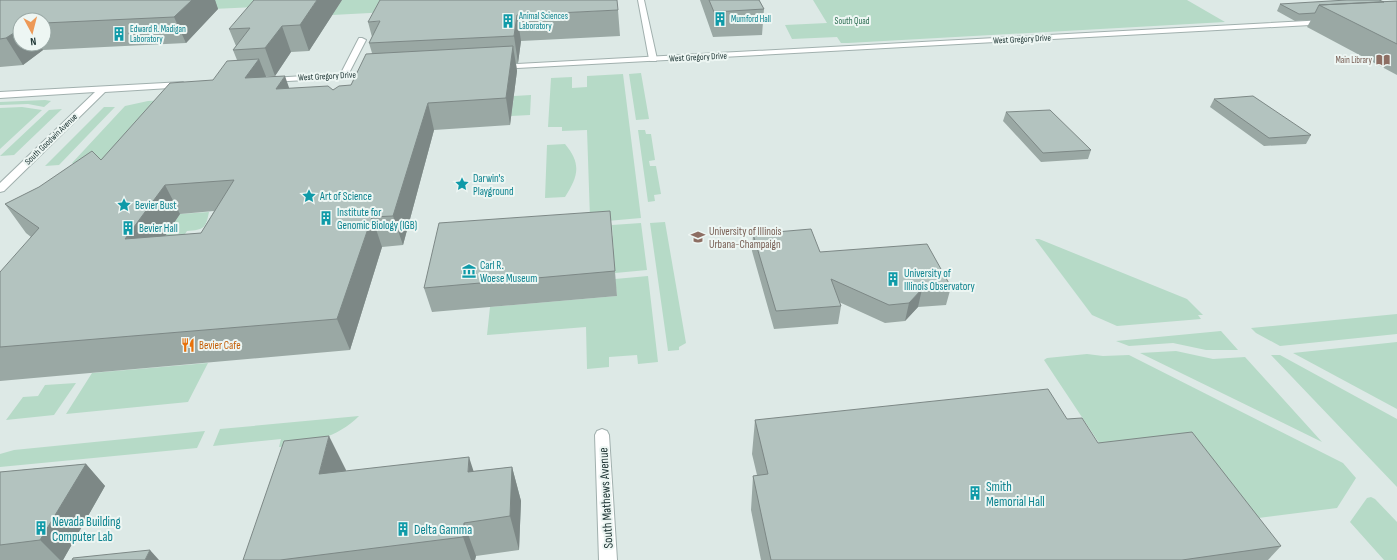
<svg xmlns="http://www.w3.org/2000/svg" width="1397" height="560" viewBox="0 0 1397 560" font-family="'Sofia Sans Condensed',sans-serif">
<rect width="100%" height="100%" fill="#dde9e6"/>
<path fill="#b6dac7" d="M208,0h76l-5,6 -88,4z
M342,0h109l-43,11 -76,4z
M813,0h374l38,22 -377,21h-7l-4,-6 -45,2 -7,-14 42,-2z
M641,73l8,46 -13,1 -7,-46z
M623,74l18,144 -34,3 -17,-3 -3,-88 -25,1v-4h-14l3,-49 21,-1v11l15,-1v-11z
M531,95l-1,20 -19,1 3,-20z
M240,96l-123,93 -45,-26 53,-57 23,-5z
M45,100l6,1 -7,6 -16,-3 -28,1v-3z
M22,107l20,3 -42,39v-41z
M104,107h11l-56,58 -14,1z
M62,109l-48,46 -14,1 49,-46z
M638,130h7l1,4h5l4,26 -6,1 1,5h6l5,28 -7,1 1,6 -7,1z
M565,144c17,20 13,33 0,53l-20,1 2,-53z
M209,212c-3,16 -5,18 -22,19l-6,9 -20,2 19,-28z
M665,222l21,121 -7,4v3l-11,1 -18,-128z
M641,223l6,47 -32,3 -3,-48z
M1035,239h4l148,60 16,16h-5l3,4 -84,7 -25,-11z
M648,276l10,86 -20,2 -1,-9 -28,2v10l-22,2 -1,-42 -99,8 3,-28 127,-11 -2,-17z
M1397,314v20l-117,12 -24,-13 -5,-5z
M1221,331l17,19h-32l-33,-7 -44,3 -13,-5z
M1397,342v67l-104,-56z
M1176,351l37,8 32,-2 77,85 -182,-89z
M1087,354l16,2 26,-1 214,108 13,15 -19,30 -125,16 -93,-51 -75,-113 3,-2z
M1271,355h9l117,64v68z
M208,363l-20,39 -122,12 26,-41z
M76,383l-22,32 -48,5 17,-23 15,-1 7,-11z
M359,416c-22,22 -49,27 -80,31l2,-8 -68,7 7,-17z
M205,431l-8,17 -197,19v-13l14,-4z
M1371,497l4,2 22,23v38h-13l-34,-38 17,-24z"/>
<g fill="none" stroke-linecap="round" stroke-linejoin="round">
<defs>
<path id="service" d="M638,0h6l13,59 -1,2h-6l-1,-2z
M359,38h3l4,2 -18,35 -1,2h-6l-1,-2z
M602,429l5,2 2,4 8,125h-18l-4,-125 2,-4z"/>
<path id="tertiary" d="M1325,20h3v4l-828,45 -4,-2 4,-2z
M372,72h3v4l-104,6 -4,-2 4,-2z
M183,82l4,3 -1,2 -81,5 -101,99 -4,1v-9l95,-91 -95,6v-6z"/>
</defs>
<use href="#service" stroke="#a1b0ae" stroke-width="2"/>
<use href="#tertiary" stroke="#a1b0ae" stroke-width="2"/>
<use href="#service" fill="#fff" fill-rule="evenodd"/>
<use href="#tertiary" fill="#fff" fill-rule="evenodd"/>
</g>
<path fill="#9aa8a4" fill-rule="evenodd" d="M0,0h215l3,9 -32,34 -143,7 -20,15 -23,2zM20,20h24v24h-24z
M342,0l-33,51 -18,1 -16,24h-9v1l23,12 44,1 18,-5 21,-32 -3,-10 3,-6 -4,-15 250,-12 2,26 -99,5 -3,22h-2l1,8 -7,54 -76,5 -31,115 -21,2 -32,103 -350,31v-34l31,-110 -5,-4 -21,-29 96,-44 112,-80 24,-20 -4,-10 3,-4 -7,-17zM214,211l-13,22 -36,3 15,-22z
M700,0h59l5,9 -2,26 -49,2z
M1397,1v74l-90,-48 4,-7 -16,1 -18,-10 3,-7z
M1214,99l97,36 -5,9 -42,2 -54,-39z
M1006,112l85,38 -3,9 -47,3 -38,-41z
M610,211l7,85 -185,16 -8,-24z
M753,234l67,18 131,35 -5,18 -28,2 -13,14 -20,2 -46,-21 2,4 -3,18 -64,5 -22,-78z
M1067,419l31,24 183,103 -13,14h-507l-10,-50 2,-34 4,-1 -5,-21 3,-34z
M86,464l19,22 -42,74h-63v-88z
M512,467l9,34 -2,49 -43,6 -1,4h-232l103,-90v1h128z"/>
<path fill="#7d8886" d="M192,0h23l3,9 -32,34 -12,-26z
M317,0h25l-33,51 -9,-26z
M517,15l4,26 -3,22 -4,-27z
M282,26l9,26 -16,24 -10,-28z
M20,29v15h19l4,6 -20,15 -17,-27z
M513,46l4,25 -7,54 -4,-27z
M259,59l10,25 -24,-6z
M285,76l9,26 -18,-13z
M428,103l6,27 -31,115 -10,-29z
M165,185l15,29 -37,55 -18,-30z
M372,217l10,30 -32,103 -13,-31z
M922,289l-4,18 -13,14 4,-18z
M329,436l17,34 -9,38 -18,-34z
M469,457l11,34 -12,-19z
M86,464l19,22 -42,74h-3l-20,-20z
M512,467l9,34 -2,49 -9,-34z
M464,523l12,33 -1,4h-4l-8,-23z
M150,550l9,10h-14z"/>
<path fill="#b3c3bf" stroke="#7d8886" fill-rule="evenodd" d="M0,0h192l-18,17 -130,6v-3h-24v9l-14,9 -6,1z
M254,0h63l-17,25 -18,1 -17,22 -32,2 17,-22 -21,1z
M380,0h237l1,10 -101,5 -3,21 -145,7 11,-22 -12,1z
M709,0h50l5,9 -50,3z
M1347,0h32l5,2 -65,3 -4,8 -16,1 -19,-10z
M1397,1v43l-78,-39z
M513,46l-7,52 -78,5 -35,113 -21,1 -35,102 -337,28v-75l39,-44 -34,-24 34,-17 53,-36 9,9 69,-77 43,-3 14,-19 32,-2 -14,19 40,-2 -9,13 52,-3 5,4 6,-4 12,-1 15,-31zM234,180l-33,53 -76,6 40,-54z
M1253,96l58,39 -42,3 -55,-39z
M1050,110l41,40 -48,3 -37,-41z
M610,211l5,60 -191,17 15,-65z
M811,229l9,23 107,-8 24,43 -29,2 -13,14 -20,2 -58,-26 10,27 -65,5 -23,-77z
M1048,389l19,30 15,-1 16,25 94,-11 89,114 -99,14h-411l-18,-84 15,-2 -13,-54z
M329,436l-10,38 150,-17 -1,15 44,-5 -2,49 -46,7 -1,14 -183,23h-37l41,-119z
M86,464l-46,76 -40,5v-73z
M150,550l-5,10h-73l1,-2z"/>
<defs>
<symbol id="building-bare" viewBox="-9 -9 18 18"><path d="M-4-6H4V6H1V3H-1V6H-4ZM-2.5-4.3h1.7v1.8h-1.7ZM.8-4.3h1.7v1.8H.8ZM-2.5-1h1.7V.8h-1.7ZM.8-1h1.7V.8H.8Z" fill="#0f9aa8" stroke="#edf6f3" stroke-width="2.5" paint-order="stroke"/></symbol>
<symbol id="library-bare" viewBox="-9 -9 18 18"><path d="M-6-4Q-3-5.5-.7-3.5V5Q-3 3-6 4ZM6-4Q3-5.5 .7-3.5V5Q3 3 6 4Z" fill="#8d6e63" stroke="#edf6f3" stroke-width="2.5" paint-order="stroke"/></symbol>
<symbol id="sight-bare" viewBox="-9 -9 18 18"><path d="M0-6L1.8-2.2L6-1.7L2.9 1.2L3.7 5.4L0 3.3L-3.7 5.4L-2.9 1.2L-6-1.7L-1.8-2.2Z" fill="#0f9aa8" stroke="#edf6f3" stroke-width="2.5" paint-order="stroke"/></symbol>
<symbol id="university-bare" viewBox="-9 -9 18 18"><path d="M0-5L7-2L0 1L-7-2ZM-4 1L0 2.5L4 1V4Q0 6-4 4Z" fill="#8d6e63" stroke="#edf6f3" stroke-width="2.5" paint-order="stroke"/></symbol>
<symbol id="museum-bare" viewBox="-9 -9 18 18"><path d="M0-6L6-3V-2H-6V-3ZM-5-1h2V3h-2ZM-1-1h2V3h-2ZM3-1h2V3H3ZM-6 4H6V6H-6Z" fill="#0f9aa8" stroke="#edf6f3" stroke-width="2.5" paint-order="stroke"/></symbol>
<symbol id="restaurant-bare" viewBox="-9 -9 18 18"><path d="M-5-6h1v4h1v-4h1v4h1v-4h1v5L-1.5 .5V6h-2V.5L-5-1ZM5-6V6H3V1.5H1.5Q1.5-4 5-6Z" fill="#e8710a" stroke="#edf6f3" stroke-width="2.5" paint-order="stroke"/></symbol>
</defs>
<g fill-rule="evenodd">
<use href="#building-bare" x="710" y="9" width="20" height="20"/>
<use href="#building-bare" x="498" y="11" width="20" height="20"/>
<use href="#building-bare" x="109" y="24" width="20" height="20"/>
<use href="#library-bare" x="1373" y="50" width="20" height="20"/>
<use href="#sight-bare" x="452" y="174" width="20" height="20"/>
<use href="#sight-bare" x="299" y="186" width="20" height="20"/>
<use href="#sight-bare" x="114" y="195" width="20" height="20"/>
<use href="#building-bare" x="316" y="208" width="20" height="20"/>
<use href="#building-bare" x="118" y="218" width="20" height="20"/>
<use href="#university-bare" x="688" y="227" width="20" height="20"/>
<use href="#museum-bare" x="459" y="261" width="20" height="20"/>
<use href="#building-bare" x="883" y="269" width="20" height="20"/>
<use href="#restaurant-bare" x="178" y="335" width="20" height="20"/>
<use href="#building-bare" x="965" y="483" width="20" height="20"/>
<use href="#building-bare" x="31" y="518" width="20" height="20"/>
<use href="#building-bare" x="393" y="519" width="20" height="20"/>
</g>
<g text-anchor="middle" stroke-width="4" stroke-linejoin="round" paint-order="stroke">
<g font-size="9" fill="#0d838f" stroke="#edf6f3" text-anchor="start">
<text x="519" y="19">Animal Sciences<tspan x="519" dy="10">Laboratory</tspan></text>
<text x="731" y="22">Mumford Hall</text>
<text x="130" y="32">Edward R. Madigan<tspan x="130" dy="10">Laboratory</tspan></text>
</g>
<g font-size="9" fill="#2c6d51" stroke="#edf6f3">
<text x="852" y="24">South Quad</text>
</g>
<g font-size="9" fill="#203736" stroke="#edf6f3">
<text transform="translate(1022 39) rotate(-3)" y="3">West Gregory Drive</text>
<text transform="translate(698 57) rotate(-3)" y="3">West Gregory Drive</text>
<text transform="translate(327 76) rotate(-3)" y="3">West Gregory Drive</text>
<text transform="translate(51 139) rotate(-44)" y="3">South Goodwin Avenue</text>
</g>
<g font-size="9" fill="#785e54" stroke="#edf6f3" text-anchor="end">
<text x="1372" y="63">Main Library</text>
</g>
<g font-size="11" fill="#0d838f" stroke="#edf6f3" text-anchor="start">
<text x="473" y="182">Darwin's<tspan x="473" dy="13">Playground</tspan></text>
<text x="320" y="200">Art of Science</text>
<text x="135" y="209">Bevier Bust</text>
<text x="337" y="216">Institute for<tspan x="337" dy="13">Genomic Biology (IGB)</tspan></text>
<text x="139" y="232">Bevier Hall</text>
<text x="480" y="269">Carl R.<tspan x="480" dy="13">Woese Museum</tspan></text>
<text x="904" y="277">University of<tspan x="904" dy="13">Illinois Observatory</tspan></text>
</g>
<g font-size="11" fill="#785e54" stroke="#edf6f3" text-anchor="start">
<text x="709" y="235">University of Illinois<tspan x="709" dy="13">Urbana-Champaign</tspan></text>
</g>
<g font-size="11" fill="#c56008" stroke="#edf6f3" text-anchor="start">
<text x="199" y="349">Bevier Cafe</text>
</g>
<g font-size="13" fill="#0d838f" stroke="#edf6f3" text-anchor="start">
<text x="986" y="491">Smith<tspan x="986" dy="15">Memorial Hall</tspan></text>
<text x="52" y="526">Nevada Building<tspan x="52" dy="15">Computer Lab</tspan></text>
<text x="414" y="534">Delta Gamma</text>
</g>
<g font-size="13" fill="#203736" stroke="#edf6f3">
<text transform="translate(605 498) rotate(-93)" y="5">South Mathews Avenue</text>
</g>
</g>
<g transform="translate(32 32) rotate(173)"><circle r="19" fill="#edf6f3" stroke="#9baaa7"/>
<path d="M0-3L7 15L0 10L-7 15Z" fill="#ed9957"/>
<text y="-6" font-size="11" font-weight="bold" text-anchor="middle" fill="#203736">N</text>
</g>
</svg>
